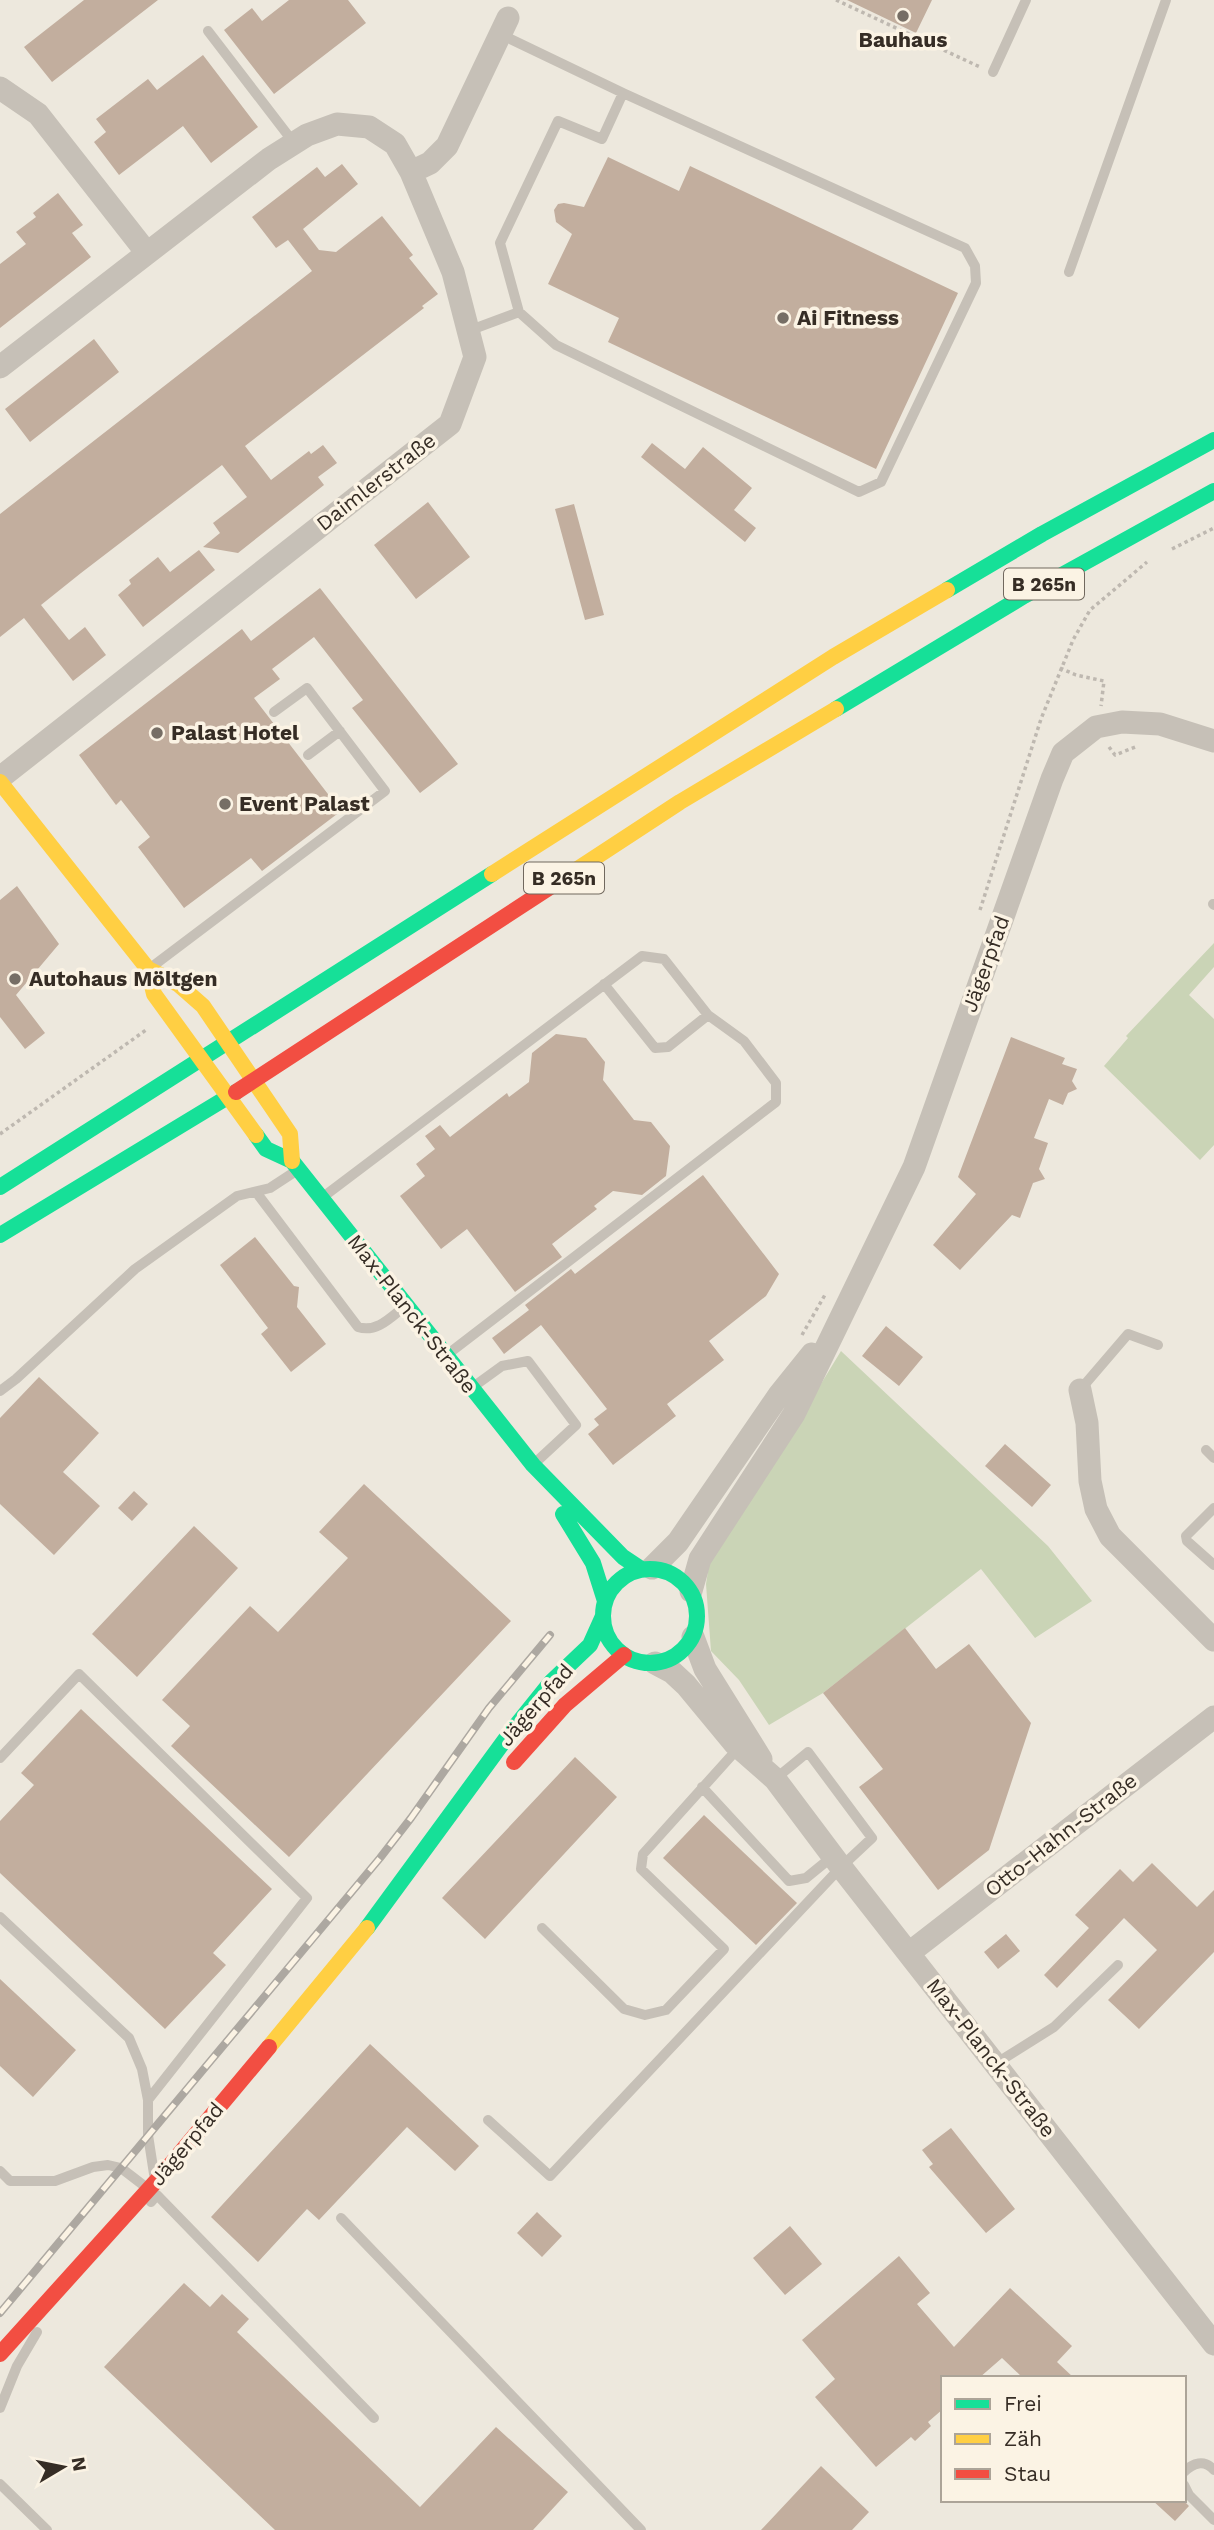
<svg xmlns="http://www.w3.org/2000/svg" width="1214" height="2530" viewBox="0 0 1214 2530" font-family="'Work Sans',sans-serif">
<rect width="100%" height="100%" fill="#ede8dd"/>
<path fill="#cad4b6" d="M1214,943v24l-25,28 25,24v126l-14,15 -96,-94 24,-28 -2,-2z
M841,1351l207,195 44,55 -57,37 -54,-69 -158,124 -54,32 -30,-45 -28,-29 -5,-67 5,-32 63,-91z"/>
<path fill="#c2ae9e" d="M84,0h74l-106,82 -28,-35z
M289,0h59l18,23 -92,71 -50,-64 28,-22 10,13z
M847,0h85l-16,33z
M203,55l55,72 -47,36 -28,-37 -64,49 -25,-33 12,-10 -10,-13 52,-40 9,11z
M608,157l71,34 11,-25 268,127 -82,176 -268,-127 11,-24 -71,-34 24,-50 -16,-12 -2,-12 4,-6 6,-1 20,4z
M342,164l16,20 -55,45 16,21 17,2 46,-36 31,39 -4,3 29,36 -16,12 2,2 -179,138 26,34 38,-29 2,3 12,-9 14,18 -19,14 6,8 -86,68 -35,-6 17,-14 -7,-10 34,-26 -25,-32 -141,108 -40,32 28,35 16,-13 21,28 -33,26 -49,-63 -24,19v-123l312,-243 -24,-31 -12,8 -24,-31 65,-50 8,10z
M58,193l25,32 -11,8 19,24 -91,71v-64l26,-20 -10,-12 20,-15 -3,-4z
M94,339l25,33 -89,70 -25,-33z
M652,443l33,26 18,-22 49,41 -18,22 22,18 -11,14 -104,-85z
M428,502l42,55 -54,42 -42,-54z
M574,504l30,111 -19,5 -30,-111z
M199,550l16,20 -72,57 -25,-32 13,-11 -2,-4 29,-23 12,15z
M320,588l138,176 -38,29 -68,-85 11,-8 -49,-63 -42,32 8,10 -26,19 87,113 -79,60 -11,-13 -67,50 -46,-61 12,-10 -29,-37 -5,5 -37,-50 163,-126 9,12z
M17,886l42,58 -43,51 29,38 -20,16 -25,-32v-117z
M556,1034l30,4 19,24 -2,18 31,40 17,2 19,24 -4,30 -24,19 -29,-4 -19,15 3,3 -45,35 10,13 -47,35 -48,-63 -26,20 -41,-53 25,-20 -9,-12 19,-15 -10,-13 15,-11 10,12 57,-44 2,4 20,-15 3,-29z
M1011,1037l54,21 -3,6 15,5 -5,12 5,8 -9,4 -5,12 -14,-6 -15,39 14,5 -9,26 6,10 -12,4 -13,35 -8,-3 -52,55 -27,-25 43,-51 -18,-17z
M703,1175l76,99 -13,22 -57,45 15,19 -57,44 9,12 -63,49 -25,-31 11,-9 -5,-6 13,-10 -66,-84 -37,29 -12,-16 37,-28 -4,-5 46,-36 4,5z
M255,1237l39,49 5,1 -2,20 29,37 -35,28 -30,-38 7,-6 -48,-63z
M886,1326l37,31 -24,29 -37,-30z
M39,1377l60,56 -36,39 37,34 -46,49 -54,-51v-86z
M1005,1444l46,41 -19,22 -47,-41z
M364,1484l147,137 -222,236 -118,-111 19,-20 -28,-26 88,-94 28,26 70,-74 -29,-26z
M134,1491l14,13 -16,17 -14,-13z
M194,1526l44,42 -101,109 -45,-43z
M905,1628l31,41 33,-25 62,79 -42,127 -51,40 -79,-103 24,-18 -60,-76z
M81,1709l191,180 -59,64 13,12 -61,64 -165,-156v-52l34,-36 -13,-12z
M575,1757l42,40 -132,142 -43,-41z
M704,1815l93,88 -41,42 -93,-87z
M1152,1863l45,44 17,-17v62l-75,77 -31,-29 49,-50 -33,-32 -67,70 -13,-13 45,-47 -14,-13 45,-46 13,13z
M1006,1934l14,17 -22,18 -14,-17z
M0,1979l76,71 -43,47 -33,-31z
M370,2044l109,102 -24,25 -48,-44 -88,93 -12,-11 -49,53 -47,-45z
M951,2128l64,81 -29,24 -57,-66 4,-3 -11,-14z
M537,2212l25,24 -20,21 -25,-24z
M790,2226l32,38 -37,31 -32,-37z
M899,2256l31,37 -13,11 37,43 56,-59 62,58 -15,16 17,16h-51l-21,-20 -23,20h-36v31l-15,13 3,4 -16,15 -4,-4 -35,30 -61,-70 20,-18 -33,-39z
M184,2283l26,24 12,-13 27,25 -12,13 183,175 76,-80 72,65 -35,38h-258l-171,-163z
M821,2466l48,46 -17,18h-91z
M1152,2500h31l6,6 -14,15z"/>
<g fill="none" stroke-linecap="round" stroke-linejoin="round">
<path stroke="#beb8b0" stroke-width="3.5" stroke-dasharray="3.5 3.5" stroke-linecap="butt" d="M836,0l144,67
M1172,549l42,-21
M1060,668l16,7 28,6 -3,25
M1109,747l6,8 23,-9
M980,910l61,-191 32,-79 17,-30 57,-48
M0,1134l146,-104
M802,1335l24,-42"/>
<path stroke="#c6c0b7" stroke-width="10" d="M208,31l86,112
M993,72l33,-72
M1069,272l97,-272
M519,312l37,33 303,147 22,-10 95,-199 -1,-17 -10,-18 -342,-155
M468,331l51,-19 -19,-69 58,-122 44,18 21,-46 -123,-59
M308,755l32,-24
M1213,904l1,1
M153,966l232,-175 -78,-103 -33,24
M604,984l51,64 13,-1 40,-32
M256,1192l102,135c19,6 33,-10 47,-21
M323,1197l319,-241 22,3 44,56 36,26 32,42v19l-328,252
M473,1387l29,-21 26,-5 48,64 -41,38
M1080,1390l48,-56 30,11
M0,1391l16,-12 119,-110 102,-73 33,-8 26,-17
M1206,1450l8,8
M1214,1508l-28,28 1,5 27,24
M0,1758l79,-84 228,224 -159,202
M702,1787l87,94 17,-3 27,-22
M0,1917l129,121 13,31 6,31v35l6,39
M542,1928l82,81 21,6 21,-5 58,-61 -83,-80 2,-15 98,-109
M995,2064l59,-37 64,-62
M488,2120l62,56 291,-309 31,-29 -64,-86 -33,27
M0,2171l10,10h45l38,-14 15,-2 13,3 26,20
M151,2202l6,-7 217,223
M341,2218l300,312
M0,2408l17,-42 20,-34
M1184,2472c9,-9 20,-13 30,-2
M0,2484l47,46
M1184,2485l5,10 25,25"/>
<path stroke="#c6c0b7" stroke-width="23" d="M0,88l38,26 109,139
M411,172l19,-9 17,-17 61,-128
M0,367l269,-208 38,-24 30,-11 32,3 26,17 16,28 42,100 22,85 -25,67 -450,354
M1080,1390l7,33 3,58 6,28 14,27 104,104
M652,1568l26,-26 101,-147 33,-41
M691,1591l9,-32 94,-145 120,-247 138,-388 11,-26 33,-26 26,-5 38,2 54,17
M693,1637l12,32 56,90
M655,1663l17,9 14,13 48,58 41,36 66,88 373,477
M909,1953l305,-236"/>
<path stroke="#16e098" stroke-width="16" d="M947,590l95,-56 172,-94
M836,709l188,-113 190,-105
M256,1135l10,14 26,12 241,304 90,92 18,12
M0,1187l492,-313
M0,1235l236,-143
M563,1514l30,49 12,38
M603 1616a47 47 0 1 1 94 0a47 47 0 1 1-94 0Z
M367,1928l143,-195 41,-51 39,-37 13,-29"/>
<path stroke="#ffcf43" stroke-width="16" d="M0,782l148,187 6,25 102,141
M492,874l341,-217 114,-67
M567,876l113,-74 156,-93
M148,969l30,15 25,22 87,128 2,27"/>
<path stroke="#f24e42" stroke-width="16" d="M236,1092l331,-216
M514,1762l51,-57 59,-50"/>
<defs>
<path id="rail" d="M0,2313l380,-455 31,-40 78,-110 61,-73"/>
</defs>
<use href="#rail" stroke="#ada8a1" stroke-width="8"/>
<use href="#rail" stroke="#fbf3e4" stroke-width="5" stroke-dasharray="16" stroke-linecap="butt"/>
<path stroke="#ffcf43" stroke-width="16" d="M269,2047l98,-119"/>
<path stroke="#f24e42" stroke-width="16" d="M0,2354l167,-185 102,-122"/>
</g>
<g fill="#766e65" stroke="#fbf3e4" stroke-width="2.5">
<circle cx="903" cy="16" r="7"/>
<circle cx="783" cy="318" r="7"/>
<circle cx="157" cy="733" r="7"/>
<circle cx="225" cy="804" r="7"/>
<circle cx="15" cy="979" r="7"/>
</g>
<g text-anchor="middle" stroke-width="7" stroke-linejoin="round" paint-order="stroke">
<g fill="#fbf3e4" stroke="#71685e" stroke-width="2">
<rect x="1004" y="568.5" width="80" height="31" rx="5"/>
<rect x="524" y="862.5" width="80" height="31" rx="5"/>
</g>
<g font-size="19" font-weight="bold" fill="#362d25">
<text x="1044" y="591">B 265n</text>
<text x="564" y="885">B 265n</text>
</g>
<g font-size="21" font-weight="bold" fill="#362d25" stroke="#fbf3e4" text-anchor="start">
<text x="903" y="47" text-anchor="middle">Bauhaus</text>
<text x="797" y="325">Ai Fitness</text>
<text x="171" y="740">Palast Hotel</text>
<text x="239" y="811">Event Palast</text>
<text x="29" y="986">Autohaus Möltgen</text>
</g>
<g font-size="21" fill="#362d25" stroke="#fbf3e4">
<text transform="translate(376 482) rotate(-38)" y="7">Daimlerstraße</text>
<text transform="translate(986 964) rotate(-70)" y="7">Jägerpfad</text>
<text transform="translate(412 1314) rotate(52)" y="7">Max-Planck-Straße</text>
<text transform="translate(536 1705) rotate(-49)" y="7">Jägerpfad</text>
<text transform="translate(1061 1835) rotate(-38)" y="7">Otto-Hahn-Straße</text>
<text transform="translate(991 2058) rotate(52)" y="7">Max-Planck-Straße</text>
<text transform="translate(187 2144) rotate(-50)" y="7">Jägerpfad</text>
</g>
</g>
<rect x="941" y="2376" width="245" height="126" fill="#fbf3e4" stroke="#aca498" stroke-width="2"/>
<rect x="955" y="2399" width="35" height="10" fill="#16e098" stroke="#aca498" stroke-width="2"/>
<text x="1004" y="2411" font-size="21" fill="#362d25">Frei</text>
<rect x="955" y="2434" width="35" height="10" fill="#ffcf43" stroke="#aca498" stroke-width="2"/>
<text x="1004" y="2446" font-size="21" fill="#362d25">Zäh</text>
<rect x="955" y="2469" width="35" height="10" fill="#f24e42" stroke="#aca498" stroke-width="2"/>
<text x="1004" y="2481" font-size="21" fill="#362d25">Stau</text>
<g transform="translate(63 2467) rotate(80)" stroke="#fbf3e4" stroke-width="5" paint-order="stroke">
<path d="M0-5L12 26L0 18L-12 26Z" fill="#362d25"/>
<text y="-10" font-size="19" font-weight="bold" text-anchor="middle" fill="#362d25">N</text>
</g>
</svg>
